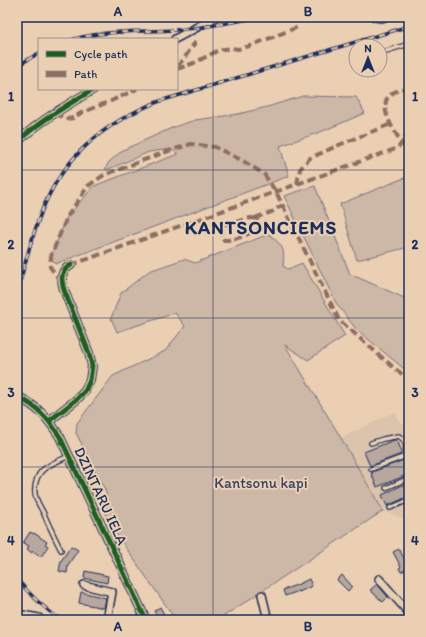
<svg xmlns="http://www.w3.org/2000/svg" width="426" height="637" viewBox="0 0 426 637" font-family="Itim,sans-serif">
<rect width="100%" height="100%" fill="#ebcfb2"/>
<filter id="ink" filterUnits="userSpaceOnUse"><feTurbulence type="fractalNoise" baseFrequency=".025" numOctaves="2"/><feDisplacementMap in="SourceGraphic" scale="8" xChannelSelector="R" yChannelSelector="G"/><feConvolveMatrix kernelMatrix="1 2 1 2 8 2 1 2 1" color-interpolation-filters="sRGB"/></filter>
<g filter="url(#ink)">
<path fill="#dbc3ac" d="M395,412l5,11 9,1v97l-26,-10 -42,-73z"/>
<path fill="#cdb7a6" stroke="#747382" d="M303,96l53,1 9,16 -42,18 -43,15 9,30 -234,88 -4,-8 16,-39 27,-31 84,-32 -7,-5 -22,3 -40,17h-4l4,-7 14,-12 51,-23 21,-7 43,-6 29,-7z
M409,176v71l-52,13 -17,-56z
M315,186l35,88 59,26v73l-53,-44 -20,-26 -52,-107z
M269,234c14,12 16,14 14,32l5,3 14,-6 43,73 -37,24 -23,-15 56,93 42,73 -165,109h-42l-70,-101v-27l-30,-59 1,-10 36,-47 52,-25 20,-25 -10,-13 -58,19 -6,-14 10,-25 28,-22 35,-12 11,4z"/>
<path fill="#b7a79d" stroke="#1b2f5e" d="M394,440h3l5,13h-1v1l-31,12 -6,-14z
M404,460l5,14 -32,13 -6,-14h2l-1,-1z
M409,482v14l-22,10 -5,-11z
M30,532l4,2v-1l13,9 -2,2 3,2 -7,11 -8,-6 -1,2 -5,-4 2,-3 -6,-3z
M71,546l7,4 -10,15 -1,8 -8,-2 2,-10z
M399,549l10,19 -8,4 -2,-4 2,-1 -8,-15z
M85,571l23,5 -1,7 -23,-5z
M342,575l10,11 -4,5 -11,-11z
M309,579l3,7 -13,6v-1l-14,5 -2,-6 16,-6z
M377,584l11,13 -5,5 -13,-12z
M81,592l25,6 -2,10 -25,-5z
M160,607l7,13h-8l-5,-9z"/>
<g fill="none" stroke-linecap="round" stroke-linejoin="round">
<defs>
<path id="service" d="M374,19l7,1 13,-3
M380,53l29,-9
M355,61h1
M371,443l12,-4 16,-3c9,6 6,10 7,19 0,2 2,6 3,7
M371,469l35,-13
M386,488l23,-10
M390,508l19,-8
M61,550c-6,-12 -12,-24 -17,-36 -3,-6 -8,-13 -9,-20 -1,-9 2,-20 9,-25 7,-6 17,-9 25,-13"/>
<path id="minor" d="M175,39l41,-22
M17,142c23,-21 50,-37 77,-53
M17,396c22,12 30,21 43,41l86,183
M49,421l27,-21 9,-9 5,-11 2,-14 -3,-13 -25,-63c-3,-11 -4,-19 7,-25
M379,579l30,34
M84,585l28,7 -5,28
M262,595l6,25
M17,614l22,4"/>
</defs>
<use href="#service" stroke="#1b2f5e" stroke-width="6"/>
<use href="#minor" stroke="#1b2f5e" stroke-width="10"/>
<use href="#service" stroke="#ebcfb2" stroke-width="3.5"/>
<use href="#minor" stroke="#ebcfb2" stroke-width="7"/>
<defs>
<path id="rail" d="M74,39c33,-9 67,-7 101,-9 29,-2 57,-8 85,-13
M17,66l22,-13
M17,293c8,-29 15,-58 26,-85 22,-53 64,-87 117,-107l249,-75
M17,579c13,16 28,30 44,41"/>
</defs>
<use href="#rail" stroke="#1b2f5e" stroke-width="3.5"/>
<use href="#rail" stroke="#ebcfb2" stroke-width="2" stroke-dasharray="6" stroke-linecap="butt"/>
<path stroke="#8d6e63" stroke-width="4" stroke-dasharray="8 4" stroke-linecap="butt" d="M177,66c8,-6 12,-17 19,-24
M177,69l17,-6 23,-12 7,-2 8,-1 6,1 12,-3 48,-19
M409,87c-6,2 -16,4 -20,9 -12,12 8,40 16,51l4,-1
M55,113l7,4 5,2 6,-1 8,-5 30,-12 26,-12
M405,147l4,11
M297,184l3,-15 10,-11 29,-13 52,-21
M251,218c8,0 12,5 7,12 -11,4 -22,11 -34,10 -4,-6 -4,-9 -1,-15z
M255,218l19,-7 8,-6
M71,265l327,-117 6,-8 5,-14
M61,281l-11,-14 1,-11 16,-39 21,-31 16,-11 59,-22 28,-9 24,3 28,14 21,13 12,18 63,128 55,48 15,11"/>
<defs>
<path id="cycleway" d="M17,142c23,-21 50,-37 77,-53
M17,396c22,12 30,21 43,41l86,183
M49,421l27,-21 9,-9 5,-11 2,-14 -3,-13 -25,-63c-3,-11 -4,-19 7,-25"/>
</defs>
<use href="#cycleway" stroke="#ebcfb2" stroke-width="8"/>
<use href="#cycleway" stroke="#1b5e20" stroke-width="5"/>
</g>
</g>
<path fill="none" stroke="#1b2f5e" stroke-width="1" stroke-opacity="0.55" d="M213,17v603M17,170h392M17,318h392M17,467h392"/>
<g text-anchor="middle" stroke-width="4" stroke-linejoin="round" paint-order="stroke">
<g font-size="15" fill="#364369" stroke="#ebcfb2">
<text x="261" y="488">Kantsonu kapi</text>
</g>
<g font-size="15" fill="#1b2f5e" stroke="#ebcfb2">
<text transform="translate(101 496) rotate(65)" y="5">DZINTARU IELA</text>
</g>
<g font-size="19" font-weight="bold" letter-spacing="1" fill="#1b2f5e" stroke="#ebcfb2">
<text x="261" y="234">KANTSONCIEMS</text>
</g>
</g>
<rect width="426" height="637" fill="none" stroke="#ebcfb2" stroke-width="44"/>
<rect x="38" y="38" width="140" height="52" fill="#ebcfb2" stroke="#988f90"/>
<rect x="46" y="51" width="20" height="6" fill="#1b5e20" stroke="#988f90"/>
<text x="74" y="58" font-size="12" fill="#1b2f5e">Cycle path</text>
<rect x="46" y="71" width="20" height="6" fill="#8d6e63" stroke="#988f90"/>
<text x="74" y="78" font-size="12" fill="#1b2f5e">Path</text>
<g transform="translate(368 58)"><circle r="19" fill="#ebcfb2" stroke="#988f90"/>
<path d="M0-3L7 15L0 10L-7 15Z" fill="#1b2f5e"/>
<text y="-6" font-size="11" font-weight="bold" text-anchor="middle" fill="#1b2f5e">N</text>
</g>
<rect x="22" y="22" width="382" height="593" fill="none" stroke="#1b2f5e" stroke-width="1.5"/>
<g font-size="13" text-anchor="middle" font-weight="bold" fill="#1b2f5e">
<text x="118" y="16">A</text>
<text x="308" y="16">B</text>
<text x="11" y="101">1</text>
<text x="415" y="101">1</text>
<text x="11" y="249">2</text>
<text x="415" y="249">2</text>
<text x="11" y="397">3</text>
<text x="415" y="397">3</text>
<text x="11" y="545">4</text>
<text x="415" y="545">4</text>
<text x="118" y="631">A</text>
<text x="308" y="631">B</text>
</g>
</svg>
